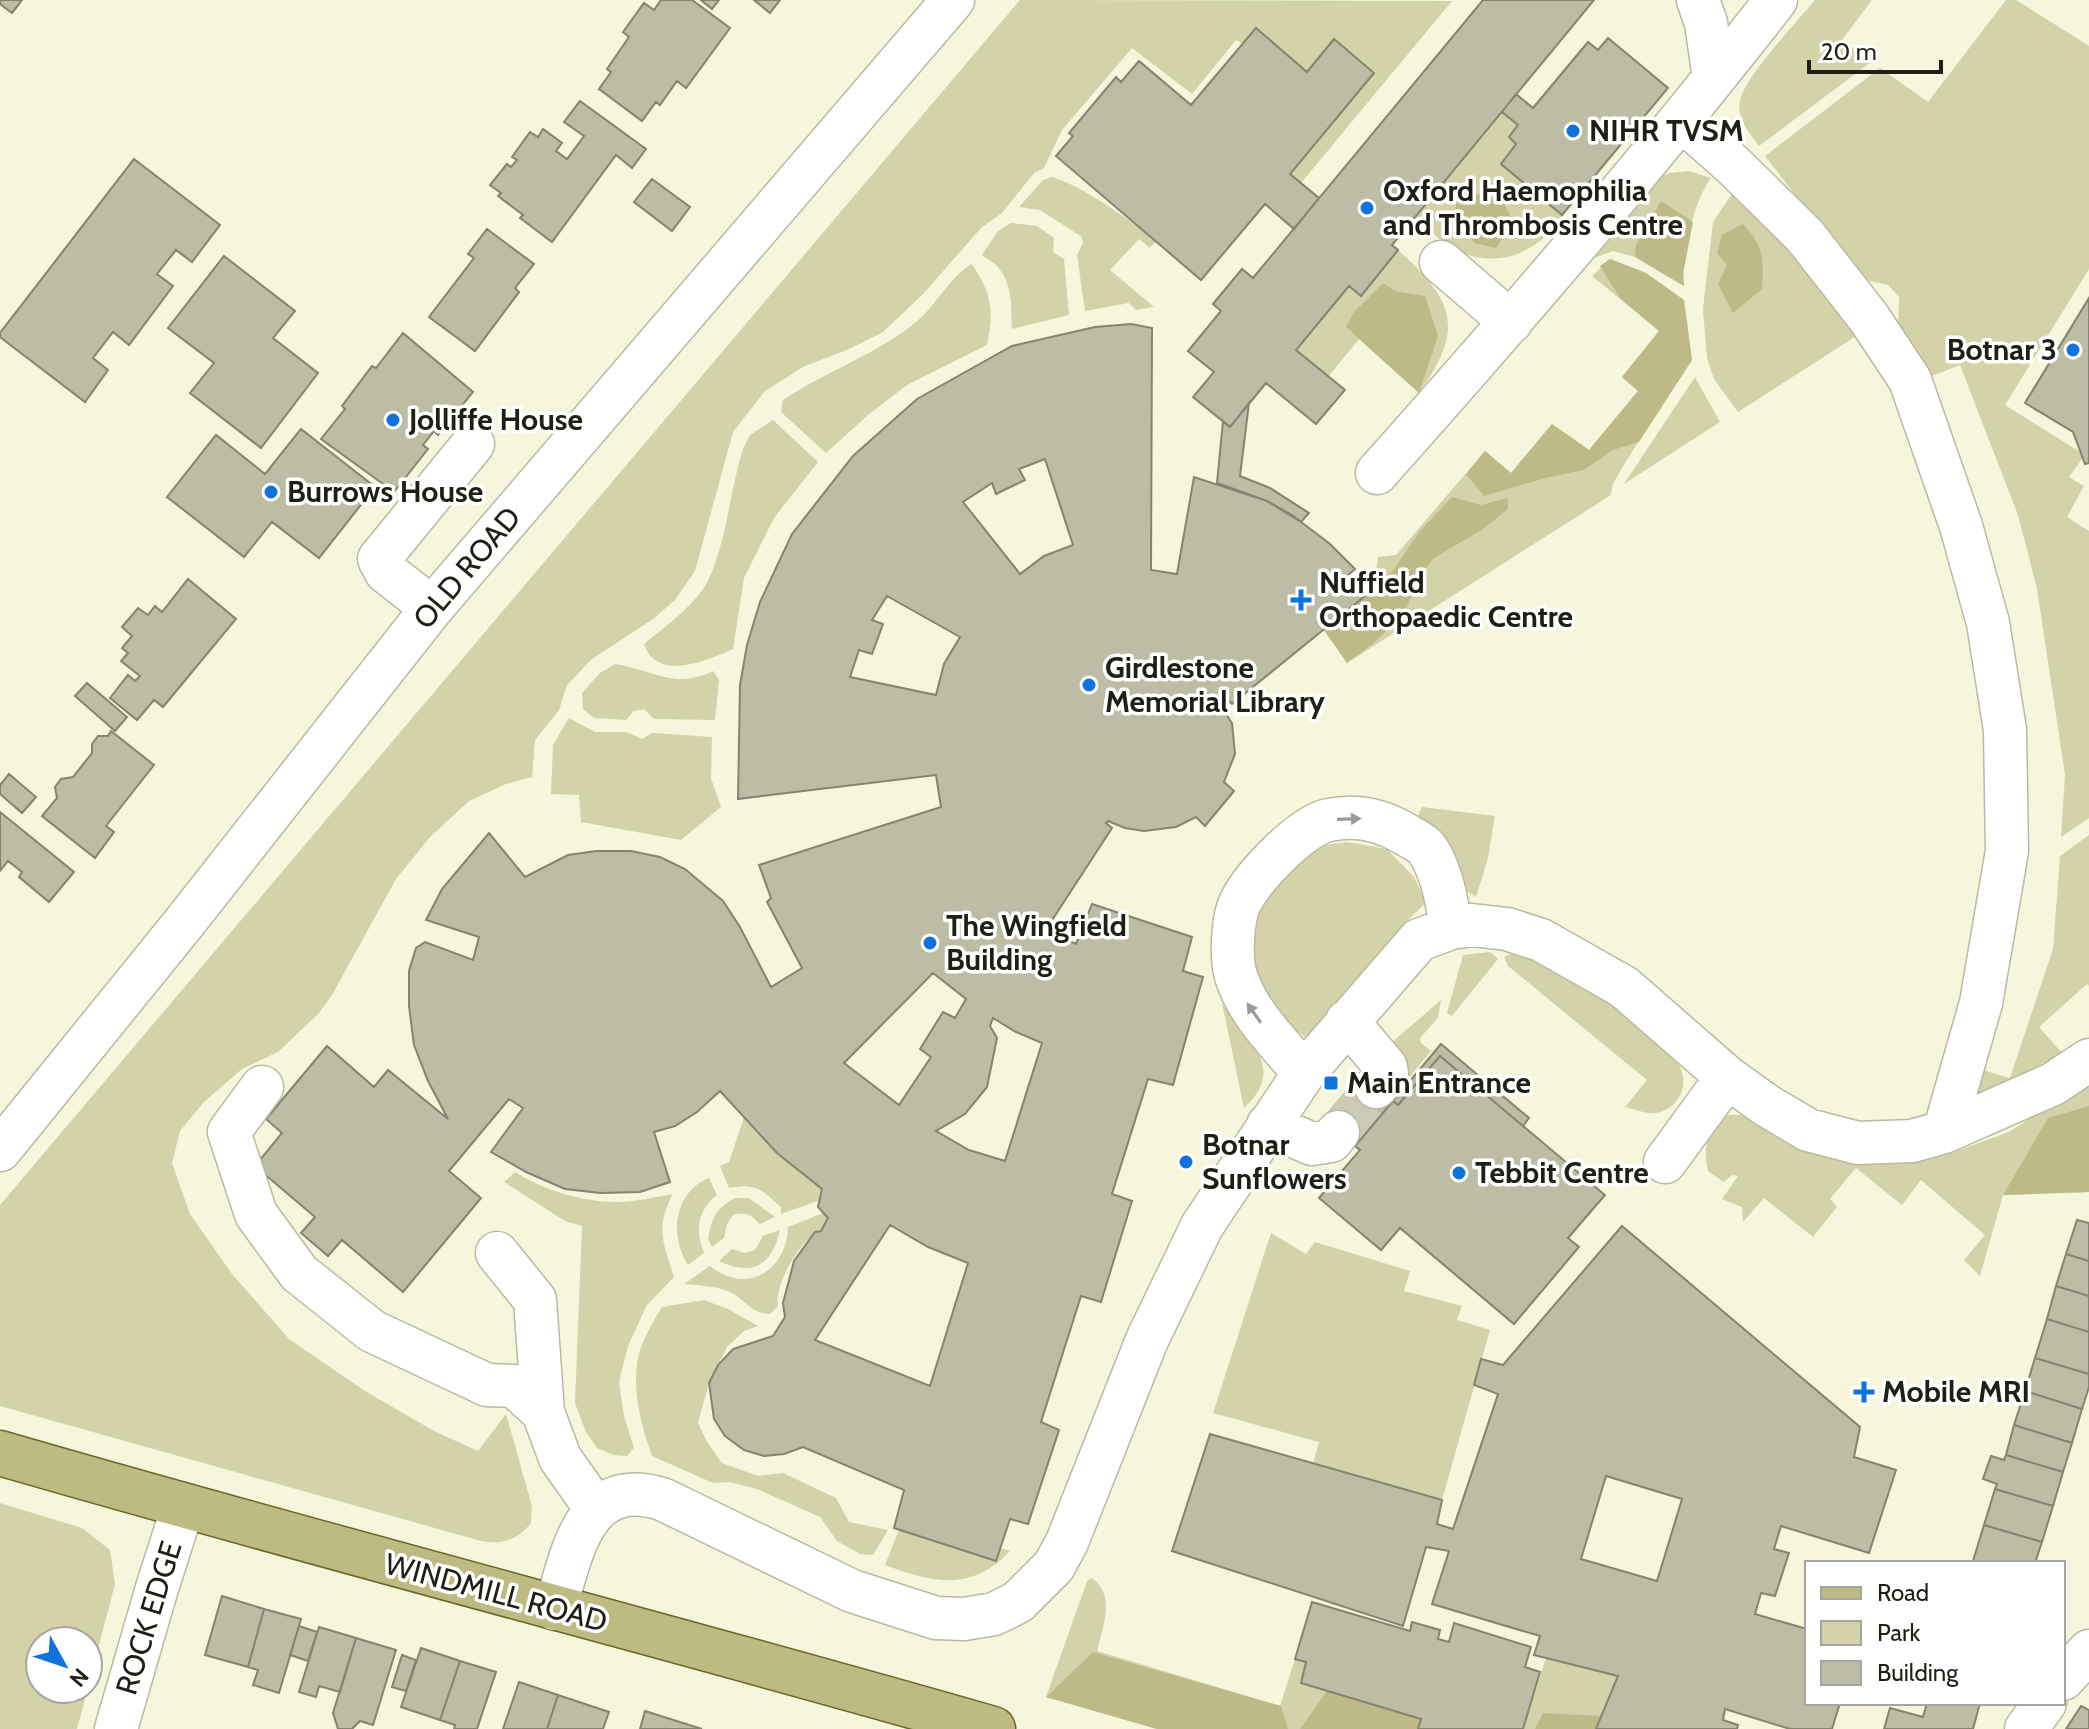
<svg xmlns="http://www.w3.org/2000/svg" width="2089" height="1729" viewBox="0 0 2089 1729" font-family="Cabin,sans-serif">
<rect width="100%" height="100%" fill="#f6f6dd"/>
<path fill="#d4d2a8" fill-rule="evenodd" d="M1020,0l432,1 -151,182 -11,-9 84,-100 -39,-34 -28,32 -51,-43 -13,15 -7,-4 -44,54 -60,-46 -70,82 -18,38 -10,5 -32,40 -21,15 -58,66 -40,38 -34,17 -46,18 -38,24 -32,41 -38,139 -20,29 -22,19 -61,40 -25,26 -8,25 -24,30 -3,37 -26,7 -37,17 -39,36 -34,42 -64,116 -13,18 -41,39 -36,17 -38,33 -24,29 -8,32 18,51 42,60 57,65 76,52 69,40 44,20 28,-37 26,92 -1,17c-14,17 -28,22 -50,18l-481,-135v-201z
M1815,0h57l-30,40 29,22 -112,84c-9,-12 -23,-28 -19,-45 5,-25 57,-79 75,-101z
M2006,0h10l73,46v223l-84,136 80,50 -16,22 15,9 -17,31 22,14v287l-28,19 4,-62 -28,-186 -19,-74 -58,-150 -36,14 -26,-49 1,-33 -11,-12 -27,-6 -96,-123 115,-88 48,34z
M1502,112l16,13 -9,12 7,7 -15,20 63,51c-22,31 -53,51 -92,41 -6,-2 -13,-3 -18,-6 -14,-9 -26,-22 -39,-33z
M1689,171l22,7c-18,25 -30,77 -27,108l-49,-29 -22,-6 -22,8 56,-78 23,-8z
M1052,177c31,9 78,43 104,64l-6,7 -11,-9 -29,31 44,37 -18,3 -7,-7 -44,8 -8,-56 6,-12 -1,-6 -42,-27 -21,-3 24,-27z
M1732,194l39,36 61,74 32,27 -126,81 -24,-33 -7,-21 -4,-49 10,-87z
M1011,223l26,3 17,12 -1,14 11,7 5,56 -57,14c-1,-22 1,-45 -15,-63 -4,-5 -10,-6 -15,-11l16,-24z
M1398,250c57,51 67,79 21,143l-60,-54 -31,38 -32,-27 53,-64 12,10z
M1610,259l36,14 38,27 8,60 -66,101 -13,23 -2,11 -264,168 -23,-33c28,-23 51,-34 54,-73l18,-2 89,-104 26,22 41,-49 37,26 49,-59 -16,-14 37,-46 -67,-55z
M972,264c20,31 22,45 15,81l-80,40 -39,30 -42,38 -45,-41 2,-12c43,-29 93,-45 133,-78 21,-17 33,-45 56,-58z
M1695,377l25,45 -96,62z
M773,420l45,42 -44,56 -30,60 -11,71c-25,11 -76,34 -89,-5 20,-16 45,-35 60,-56 21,-34 26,-99 39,-139l7,-14z
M615,664c39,6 59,26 98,7l6,9 -4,40 -61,-1 -10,-10 -10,2 -8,9 -32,-2 -11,-9 -1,-16 18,-20z
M569,718l26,14h31l16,7 10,-6 60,4 -1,41 10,29 -40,33 -100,-18 -2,-27 -28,-1 2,-49z
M1422,807l73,9 -7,42 -12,39 -11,-7 -48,-72z
M2089,835v151l-2,-2 -48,43 24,27 -79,42 -7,-5 2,-22 31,9 43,-129 7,-93z
M1348,842l39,7 27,28 12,26 -15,14 -105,121 -25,-19 -18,-17 -18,-60 11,-33 30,-38 29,-25z
M1490,952l8,7 -46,57 -5,-3 16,-58z
M1511,954c49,5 105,52 141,84 8,7 20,15 26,25 13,21 1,47 -23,50 -9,1 -21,-4 -30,-6l22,-27 -139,-114 -4,-9z
M1441,1000l-3,18 -18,20 1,5 10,8 -27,33 -14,-40z
M1222,1003c25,36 66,65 22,105z
M2089,1080v112l-86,3 -23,81 -16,-16 21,-25 -64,-55 -19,25 -46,-37 -26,31 7,8 -24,30 -49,-39 -21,24 -1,-15 -20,-8 16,-23 -6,-1 -8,7 -16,-11c-5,-25 -2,-38 16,-56h19l42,27 32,12 75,8 62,-10 55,-20z
M744,1117l33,36 45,36 -2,11 -39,14v-7c-21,-18 -24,-24 -52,-19l-9,-22 9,-4z
M515,1172c29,18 66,30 102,30 18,0 38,-5 56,-8 -18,34 -10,48 1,83l-27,28 -19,41 -9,36 5,34 10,32 -7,8 -14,-1 -16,-7 -11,-16 -11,-29 7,-177 -17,-5 -61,-39z
M709,1178l8,17c-20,16 -22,35 -13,58l-16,12c-19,-29 -14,-73 21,-87z
M735,1198h14l26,19 -15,7c-9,-9 -14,-13 -27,-9l-6,9 -3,14 -12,9 -4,-8c4,-21 7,-30 27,-41z
M823,1213l5,5 -7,13c-20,5 -48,57 -43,75l-8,8c-19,0 -25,-15 -40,-22 -14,-6 -31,-7 -46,-8l26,-18c37,30 77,4 78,-39z
M780,1230c-8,35 -27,47 -61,31l13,-12 13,4 10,-3 8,-14z
M1271,1233l35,21 9,-12 95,29 -6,20 58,15 -5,14 33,10 -48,170 -129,-36 6,-22 -106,-29z
M704,1300l24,9 30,17 -14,5 -17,16 -18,36 -11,40 9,19 15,21 36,13 25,-3 53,25 13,24 39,8 -15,25 -13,-1 -23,-13 -17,-24 -63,-28 -27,-7 -17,1 -61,-27c-10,-28 -19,-61 -15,-92 2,-20 15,-40 25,-57z
M0,1503l82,25 28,22 5,34 -38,145h-77zM40,1641h48v48h-48z
M899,1530l96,31 5,-13 10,3c-38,41 -78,32 -125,14z
M1092,1578c25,19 10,49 5,73l183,55 15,-47 11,3 -5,21 120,36 -3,10h-261l-111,-32 41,-116z
M1546,1658l72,18 -22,53h-73z"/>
<path fill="#bdba87" d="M1479,194l26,11 8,17 -17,26 -22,-5 -19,-30 2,-15z
M1661,201l32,21 -10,52 1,12 -49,-29 1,-12z
M1743,224c21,22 21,36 19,65l-29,24 -15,-29 9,-19 -10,-12 5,-18z
M1610,259l36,14 38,27 8,60 -53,82 -26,8 -29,20 -39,8 -61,18 -18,-22 19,-23 26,22 41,-49 37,26 49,-59 -16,-14 37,-46 -39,-33 -20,-32z
M1383,283l12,8 30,5 13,40 -19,57 -73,-66 8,-15z
M1452,497l29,8 27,-7v11l-25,20 -49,29 -16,20 -12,32 -31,32 -28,21 -23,-33 70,-61 25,-37z
M2089,1106v86l-86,3 45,-77z
M1093,1652l188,54 7,23h-131l-111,-32z
M1327,1691l94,28 -3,10h-118z
M1543,1713l59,3 -6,13h-61z"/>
<path fill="#bdbca5" stroke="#85846e" stroke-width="2" fill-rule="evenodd" d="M0,0h22l-10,13 -12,-9z
M661,0h31l38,28 -44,60 -9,-7 -17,24 -4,-3 -14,19 -43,-32 12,-17 -4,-3 22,-32 -6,-5 21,-29 10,7z
M701,0h18l-7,9z
M754,0h26l-10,13z
M1483,0h111l-202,245 6,5 -37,46 -12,-10 -53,64 49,40 -29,34 -50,-41 -36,44 -37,-30 21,-25 -26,-21 33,-40 -8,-7 29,-35 11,9z
M1256,28l51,44 27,-33 40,34 -84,101 29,24 -25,31 -29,-25 -64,76 -145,-124 17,-20 -4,-3 47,-56 5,5 18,-21 52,44z
M1608,38l60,50 -106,127 -61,-51 15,-20 -7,-7 9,-12 -16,-13 14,-18 17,14 55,-66 10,8z
M580,101l66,48 -14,19 -16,-13 -64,87 -32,-24 3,-3 -25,-19 3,-3 -11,-8 17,-21 4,3 6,-7 -5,-3 18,-25 8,5 5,-8 19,14 -6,8 11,8 17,-23 -20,-14z
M134,159l86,66 -28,37 -16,-12 -19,24 16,12 -44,59 -16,-13 -20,26 15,12 -23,32 -85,-65v-4z
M652,179l38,28 -18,24 -38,-29z
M487,229l47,35 -19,24 4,4 -44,59 -46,-34 45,-59 -6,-4z
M224,256l71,55 -22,27 45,35 -57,75 -71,-55 24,-30 -46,-35z
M2089,298v165l-4,1 -12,-32 -48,-29z
M1131,324l21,4 -1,242 26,4 17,-97 73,24 25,14 38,29 25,25 -8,7 18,20 -133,108 -10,-10 -7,4 17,25 3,31 -11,28 10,9 -29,35 -9,-9 -20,10 -32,4 -19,-3 -17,-7 -2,2 6,5 -67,103 31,13 16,-40 100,33 -9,34 20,6 -30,108 -25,-6 -36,115 20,7 -31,101 -20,-6 -40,126 18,8 -31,94 -18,-5 -14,42 -102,-33 10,-38 -101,-43 -19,7 -20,2 -20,-6 -19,-14 -11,-17 -5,-36 9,-18 15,-16 40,-13 12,-19 -2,-14 11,-42 21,-29 6,-1 7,-13 -10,-11 4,-18 -45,-36 -57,-62 -23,21 -22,14 -21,6 16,50 -30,10 -40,1 -35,-4 -39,-17 -35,-20 32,-44 -14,-9 -60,72 32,27 -78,94 -61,-52 -14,16 -27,-23 14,-16 -60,-51 27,-33 -16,-14 61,-73 47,41 14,-17 60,49 -20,-38 -14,-36 -5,-39v-35l7,-23 9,-6 48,18 6,-23 -53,-17 16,-31 47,-56 36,44 43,-22 28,-4h35l29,6 25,12 38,32 17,26 31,60 31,-19 -35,-66 4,-4 -12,-33 182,-58 -5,-32 -198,24 2,-114 7,-40 13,-43 32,-68 61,-78 64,-57 95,-53 83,-19zM1045,459l28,86 -29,11 -24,18 -57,-72 29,-19 4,11 29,-14 -6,-11zM887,596l73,41 -16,27 -8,31 -86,-18 9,-27 13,4 11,-30 -11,-4zM933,973l33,26 -11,19 -12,-6 -23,37 11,8 -32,48 -55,-42zM993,1018l23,14 26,11 -37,118 -36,-11 -33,-19 29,-17 22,-27 10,-49 -7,-12zM890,1225l38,22 40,16 -38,123 -115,-46z
M403,333l70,59 -35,43 -4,-4 -11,14 5,4 -34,43 -73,-53 24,-30 -3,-3 30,-40 4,2z
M1249,403l-9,73 30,12 39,25 -8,9 -34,-21 -50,-18 6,-62 7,6z
M301,429l74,58 -56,71 -47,-36 -28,35 -77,-60 49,-62 49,39z
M188,579l48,40 -73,88 -9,-7 -17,20 -27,-22 18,-23 7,6 5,-5 -19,-15 7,-8 -6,-5 10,-12 -10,-9 16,-19 10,7 7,-9 7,6z
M87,683l40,34 -12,14 -40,-35z
M111,731l43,34 -48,61 8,6 -19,26 -53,-42 15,-18 -2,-11 6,-8 12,-2 19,-24v-9l6,-8h10z
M9,774l27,23 -14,16 -22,-19v-9z
M0,812l74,60 -25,30 -30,-25 3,-5 -14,-11 -8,10z
M1441,1044l88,74 -6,8 -83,-70 -42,49 -5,-4z
M1440,1056l165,139 -37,43 11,9 -65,77 -114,-96 -19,22 -62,-52 41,-48 -5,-4 38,-45 5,4z
M1361,1075l32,26 -38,45 -31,-26z
M2077,1220l12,3v38l-23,-7z
M1622,1226l238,201 -6,30 42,13 -27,83 -88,-27 -7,23 15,4 -14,43 -14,-3 -6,21 52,15v74h33l-8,26h-42l-65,-20 -2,11 15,5 -1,4h-141l22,-53 -84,-21 6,-19 -108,-32 17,-53 -23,-4 -23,79 -231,-75 38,-117 232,66 -5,24 16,5 45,-135 -24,-9 7,-26 22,6zM1606,1476l76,23 -25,82 -76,-22z
M2066,1254l23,7v35l-33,-10z
M2056,1286l33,10v36l-42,-13z
M2047,1319l42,13v42l-54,-16z
M2035,1358l54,16v13l-7,22 -57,-18z
M2025,1391l57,18 -10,34 -58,-18z
M2014,1425l58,18 -9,29 -57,-17z
M2006,1455l57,17 -10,34 -58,-17 2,-5 -14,-5 8,-23 13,4z
M1995,1489l58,17 -11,36 -58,-17z
M1984,1525l58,17 -7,21h-54l-8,-2z
M222,1596l42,13 -16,58 -43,-12z
M1312,1602l98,29 2,-9 28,8 -2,9 11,3 5,-19 77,24 -6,20 15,5 -17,57h-105l3,-10 -120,-36 5,-21 -11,-3z
M264,1609l37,10 -22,74 -26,-8 5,-15 -10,-3z
M299,1626l18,6 -9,29 -18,-6z
M319,1627l37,11 -16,54 -21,-6 -3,11 -17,-5z
M356,1638l40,12 -23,75 -13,-4 -8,8h-14l-5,-16z
M421,1648l39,13 -20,59 -39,-13z
M402,1655l14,5 -10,31 -14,-4z
M460,1661l36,11 -19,57h-23l1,-4 -15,-5z
M519,1682l39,13 -11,34h-44z
M558,1695l51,17 -6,17h-56z
M1927,1703h53l-7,26h-89l6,-21 33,9z
M2081,1706l8,4v19h-23z
M645,1711l57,18h-62z"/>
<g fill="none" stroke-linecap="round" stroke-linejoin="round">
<path stroke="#cbcbb5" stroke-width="42" stroke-dasharray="42 21" stroke-linecap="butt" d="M1338,1132l38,-45"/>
<defs>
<path id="minor" d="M1698,0l8,23 8,55
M1441,262l70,60
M1377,473c137,-154 272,-310 399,-473
M432,608l-46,-36 -7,-13 94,-115
M1347,1021l39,46 1,7 -11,13
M1304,1073c-25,-30 -54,-57 -67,-94 -7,-18 -5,-61 4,-78 13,-25 61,-76 88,-81 28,-6 53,0 76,14 8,5 20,10 24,18 14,23 18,51 22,76
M262,1087l-33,45 27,82 43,59 73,58 115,54 27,1 29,26
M1268,1125l44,19 19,-3 7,-9
M1944,1132l109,-48 36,-24
M0,1150l184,-227 248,-315 521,-608
M1665,1162l62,-85
M497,1253l38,47 8,112 17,46 36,51
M555,1609c17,-55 28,-134 107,-110l190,92 84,27 28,1 30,-5 24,-12 36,-36 13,-24 80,-202 55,-114 102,-153 115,-133 32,-12 21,-3 35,4 34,11 83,47 103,90 39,28 42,25 50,13 54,-2 32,-9 37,-129 26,-152 -2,-121 -17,-107 -27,-97 -51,-146 -41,-62 -64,-82 -70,-69 -54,-48
M2063,1679l26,-28
M116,1729l41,-141 26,-81
M2026,1729l19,-26"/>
<path id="major" d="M0,1453c330,96 663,181 993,276"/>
</defs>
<use href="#minor" stroke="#bab9a2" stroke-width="45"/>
<use href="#major" stroke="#6a6626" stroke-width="47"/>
<use href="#minor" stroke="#fff" stroke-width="42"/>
<use href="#major" stroke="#bebb82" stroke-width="44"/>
</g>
<defs><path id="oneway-solid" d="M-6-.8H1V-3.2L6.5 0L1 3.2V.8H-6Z" transform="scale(2)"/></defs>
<g fill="#9a9a96">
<use href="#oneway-solid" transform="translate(1349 819) rotate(-2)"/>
<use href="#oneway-solid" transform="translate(1254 1013) rotate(-125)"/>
</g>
<g fill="#1073db" stroke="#fff" stroke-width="3">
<circle cx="1573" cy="131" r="8"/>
<circle cx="1367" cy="208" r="8"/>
<circle cx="2073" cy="350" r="8"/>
<circle cx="393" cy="420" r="8"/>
<circle cx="271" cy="492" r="8"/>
<path d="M1297 588h8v8h8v8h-8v8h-8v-8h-8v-8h8z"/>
<circle cx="1089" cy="685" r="8"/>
<circle cx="930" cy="943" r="8"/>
<rect x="1323" y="1075" width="16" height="16" rx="4"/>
<circle cx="1186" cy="1162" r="8"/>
<circle cx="1459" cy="1173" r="8"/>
<path d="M1860 1380h8v8h8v8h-8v8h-8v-8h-8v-8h8z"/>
</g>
<g text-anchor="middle" stroke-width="7" stroke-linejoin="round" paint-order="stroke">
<g font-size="30" font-weight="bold" fill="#1f1f16" stroke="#fff" text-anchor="start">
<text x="1589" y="141">NIHR TVSM</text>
<text x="1383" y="201">Oxford Haemophilia<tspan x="1383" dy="34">and Thrombosis Centre</tspan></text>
<text x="2057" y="360" text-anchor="end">Botnar 3</text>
<text x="409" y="430">Jolliffe House</text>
<text x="287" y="502">Burrows House</text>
<text x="1319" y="593">Nuffield<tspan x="1319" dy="34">Orthopaedic Centre</tspan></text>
<text x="1105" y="678">Girdlestone<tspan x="1105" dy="34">Memorial Library</tspan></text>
<text x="946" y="936">The Wingfield<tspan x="946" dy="34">Building</tspan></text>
<text x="1347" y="1093">Main Entrance</text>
<text x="1202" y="1155">Botnar<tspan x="1202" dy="34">Sunflowers</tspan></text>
<text x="1475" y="1183">Tebbit Centre</text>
<text x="1882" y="1402">Mobile MRI</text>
</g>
<g font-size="30" fill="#1f1f16" stroke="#fff">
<text transform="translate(467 568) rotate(-50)" y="10">OLD ROAD</text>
<text transform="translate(496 1593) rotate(15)" y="10">WINDMILL ROAD</text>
<text transform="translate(149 1618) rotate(-73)" y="10">ROCK EDGE</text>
</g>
</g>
<rect x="1805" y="1561" width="260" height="144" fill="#ffffff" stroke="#a5a5a2" stroke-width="2"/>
<rect x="1821" y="1587" width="40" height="12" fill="#bebb82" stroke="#a5a5a2" stroke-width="2"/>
<text x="1877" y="1601" font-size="24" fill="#1f1f16">Road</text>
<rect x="1821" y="1621" width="40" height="24" fill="#d4d2a8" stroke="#a5a5a2" stroke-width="2"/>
<text x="1877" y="1641" font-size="24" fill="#1f1f16">Park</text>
<rect x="1821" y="1661" width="40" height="24" fill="#bdbca5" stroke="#a5a5a2" stroke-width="2"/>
<text x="1877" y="1681" font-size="24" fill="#1f1f16">Building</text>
<g transform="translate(64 1665) rotate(130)"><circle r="38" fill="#ffffff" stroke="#a5a5a2" stroke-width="2"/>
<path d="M0-6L14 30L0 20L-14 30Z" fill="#1073db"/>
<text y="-12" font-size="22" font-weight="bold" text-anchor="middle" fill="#1f1f16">N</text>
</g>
<path d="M1809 60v12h132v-12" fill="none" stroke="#1f1f16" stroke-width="4"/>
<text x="1821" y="60" font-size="24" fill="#1f1f16" stroke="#ffffff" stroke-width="6" paint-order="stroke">20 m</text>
</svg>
